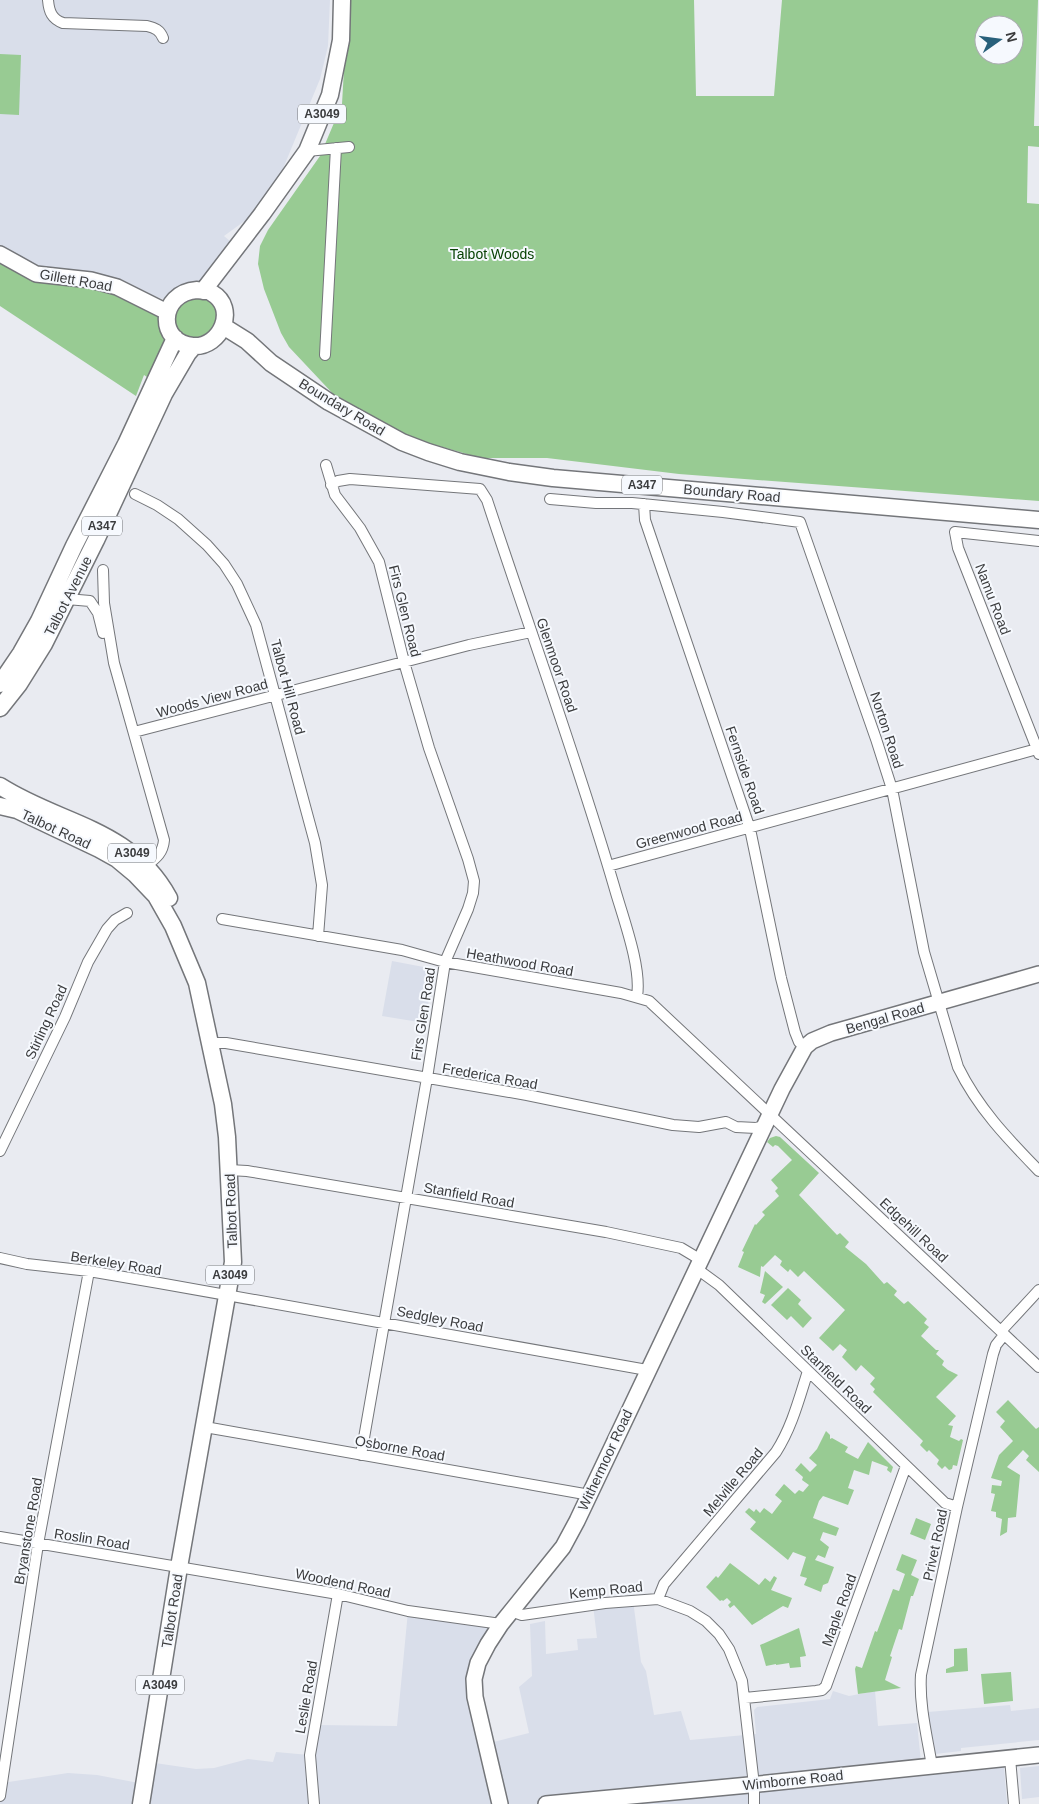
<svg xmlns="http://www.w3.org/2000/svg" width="1039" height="1804" viewBox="0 0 1039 1804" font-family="Helvetica,sans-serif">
<rect width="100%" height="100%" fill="#e9ebf1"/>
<path fill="#d9deea" d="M0,0h330l-2,46 -8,33 -45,109 -29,32 -22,16 13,11 -13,17 -52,38 -30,-10 -106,-18 -36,-20z
M392,961l42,8 -9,54 -43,-7z
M633,1600l8,62 5,9 8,44 27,-4 9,29 66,-6 -2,-24 3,-3 73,-8 3,-8 16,5 26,-5 3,35 39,-3 5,49 82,-5 3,37h-1007l2,-21 66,-10 29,2 47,9 4,-22 48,7 18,-1 34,-9 25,3 3,-10 33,3 7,-30 81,1 11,-115 93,13 -23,39 8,81 43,-11 -10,-46 13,-11 -2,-52 15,-3 1,33 32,-4 -1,-11 20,-1 -4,-33z
M1010,1705l1,6 28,-3v32l-78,8v3l-26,3 -7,-42z
M1039,1766v31l-17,2 -2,-31z"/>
<path fill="#98cb93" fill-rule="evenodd" d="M348,0h346l2,96h78l8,-96h256l-4,126h5v21l-11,-1 -1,57 12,1v297l-360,-27 -132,-16h-66l-67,-19 -37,-18 -41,-24 -47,-50 -8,-14 -17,-44 -6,-25 2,-18 8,-16 52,-74 22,-52zM984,25h30v30h-30z
M0,54l21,1 -2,60 -19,-1z
M0,254l36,20 55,6 64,34c19,21 5,43 -5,65l-6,-4 -8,21 -136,-90z
M209,291l14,35 -35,19 -21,-28 2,-12z
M776,1136l4,1 39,36 -20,22 38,40 3,-2 9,9 -4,5 21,17 18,20 3,-2 10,9 -3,4 10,9 4,-3 19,18 -3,4 5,4 -8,9 15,14h3l-3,4 8,7 -2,4 6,5 10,5 -22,22 20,19 -8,9 5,1 -3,11 9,4 2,-2 2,1 -6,26 -4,-1 -1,4 -3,1 -4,-4 -3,3 -5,-5 2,-4 -10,-10 -2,2 -7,-7 3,-4 -50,-49 2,-3 -5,-5 5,-6 -14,-13 -5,6 -14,-14 5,-7 -7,-6 -7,7 -14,-13 26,-28 -41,-39 -6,6 -8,-8 -2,3 -8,-7 2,-4 -7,-6 -12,12 -2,-1 -1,11 -22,-10 6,-15 -2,-1 13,-27 1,1 9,-10 -3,-3 17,-16 -4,-5 3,-3 -7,-8 21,-20 -14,-14 -3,-1 -2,2 -6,-5 3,-4z
M765,1271l18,16 -18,17 -3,-2 3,-7 -5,-2z
M788,1288l13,12 -3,4 14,14 -9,10 -12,-12 -4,4 -16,-15z
M1008,1400l28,29 3,-2v45l-13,-12 3,-4 -6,-6 -16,17 13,8 -4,42 -8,1 -1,14 -7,4 2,-17 -6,-2v-5l-5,-1 4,-17 -4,-1 1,-8 9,1 1,-5 -11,-3 8,-23 14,-14 -13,-14 5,-6 -9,-9z
M826,1431l4,4v4l2,-1 16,9 -3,5 13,7 10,-17 25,25 -2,6 -4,-3 1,-3 -16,-6 -3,14 -15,-5 -6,18 6,2 -6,15 -25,-9 -4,5 -6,17 26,10 -3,8 -13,-4 -3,8 9,7 -4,11 -7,-3 -3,5 19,7 -6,16 -5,2 -2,7 -17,-7 3,-7 -7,-2 6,-19 -13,-5 -5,8 -38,-31 6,-7 -11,-10 4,-4 5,4 2,-3 4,4 4,-5 8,6 10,-13 -7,-6 9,-11 11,10 4,-4 4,2 6,-7 -7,-5 1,-3 -8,-7 6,-7 9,9 7,-7 -8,-7 8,-9z
M916,1518l15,6 -6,16 -15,-6z
M902,1554l15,6 -6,15 8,4 -6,17h-2l-9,34 -3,-1 -9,27 2,1 -7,23 16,8 -43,6 -3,-25 1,-3 6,2 13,-37 2,1 16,-43 6,2 6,-17 -9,-4z
M730,1563l29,22 6,-7 5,4 4,-6 3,2 -6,12 21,8 -4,10 -5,-2 -31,19 -18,-20 -4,3 -2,-3 3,-3 -4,-4 -4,3 -1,-1 -2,1 -14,-14 10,-11 2,2z
M799,1628l7,28 -6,1 1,10 -11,1 -1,-5 -13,2v-1l-10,2 -6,-21z
M967,1648l1,23 -22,2v-4l8,-3v-17z
M1011,1672l2,29 -29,3 -3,-30z"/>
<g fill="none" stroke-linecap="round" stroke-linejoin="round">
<defs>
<path id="street" d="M48,0c1,12 4,19 15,23l84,3c8,2 13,4 16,12
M307,151l42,-4
M325,355l11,-207
M326,465l9,30 25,33 19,34 25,100 25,86 39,111 6,22 -1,12 -5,16 -23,53 -18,116 -66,377
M331,485l7,-4 12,-2 130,10 7,11c42,128 89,256 127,386 8,29 28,81 23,110
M135,494l22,11 21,14 29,26 17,19 13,20 19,41 59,218 7,42 -4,51
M550,499l46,4h36l91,9 77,10 76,217 16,50 32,163 34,115c20,41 49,71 81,104
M644,504l1,16 105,309 31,149 14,54 4,10 6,5
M1039,541l-84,-9 3,16 81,206
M103,570l1,33 10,60 50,177c-1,13 -8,18 -18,26
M67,599l23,2 8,12 5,20
M134,732l335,-87 62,-13
M608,866l429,-117
M222,919l180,31 43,12 176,31 28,8 390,366
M210,1043h16l301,52 146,30 26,2 27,-5 10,5 20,1 9,-2
M0,1151l65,-134 23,-55 19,-33 8,-9 12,-7
M229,1170l18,1 359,61 75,16 20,12
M0,1258l27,6 62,7 70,12 488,87
M697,1269l22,16 226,218 12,4
M1001,1331l38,-41
M205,1427l385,68
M0,1537l338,57 70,17 93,13
M658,1599l6,-15 112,-132c16,-25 23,-53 32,-81
M511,1611l11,4 83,-12 53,-4 32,12 16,10 13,13 10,15 13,32 12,104v19
M745,1698l71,-7 6,-1 4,-4 80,-220
M1010,1758l4,46
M932,1766c-5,-30 -13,-61 -11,-91l36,-168 36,-153 3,-9 8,-10
M0,1796l38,-252 51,-273
M314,1804l-4,-49 28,-161"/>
<path id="secondary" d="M0,254l36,20 55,6 26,7 50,25
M500,1804l-25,-107 -1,-18 4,-16 10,-19 13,-20 62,-77 14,-26 205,-432 23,-42 7,-6 19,-8 208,-59
M546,1804l203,-19 290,-30"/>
<path id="primary" d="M197,290c5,1 11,0 15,3 26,15 9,55 -19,53 -36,-3 -35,-53 4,-56z
M203,291l59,-77 45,-63 23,-56 11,-55 1,-40
M223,326l24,15 24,22 58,39 73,40 26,10 32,10 49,10 44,6 486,42
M0,684l21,-31 18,-32 35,-75 52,-102 49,-106
M0,708l19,-24 25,-40 52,-104 68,-146 24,-41 6,-7
M0,786c61,39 130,41 169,112
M0,806l17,4 82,39 18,10 18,15 21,22 17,30 24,57 26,121 4,33 6,125 -54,305 -38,237"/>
</defs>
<use href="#street" stroke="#74767a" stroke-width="12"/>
<use href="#secondary" stroke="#74767a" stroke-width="18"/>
<use href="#primary" stroke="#74767a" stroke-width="19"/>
<use href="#street" stroke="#fff" stroke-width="10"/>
<use href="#secondary" stroke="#fff" stroke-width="15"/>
<use href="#primary" stroke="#fff" stroke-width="16"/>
</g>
<g text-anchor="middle" stroke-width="4" stroke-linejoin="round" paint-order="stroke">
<g fill="#f6f9fe" stroke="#737578" stroke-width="1">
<rect x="298" y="104.5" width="48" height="19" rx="4"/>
<rect x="622" y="475.5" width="40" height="19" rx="4"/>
<rect x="82" y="516.5" width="40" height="19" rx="4"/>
<rect x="108" y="843.5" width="48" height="19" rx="4"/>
<rect x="206" y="1265.5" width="48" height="19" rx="4"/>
<rect x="136" y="1675.5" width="48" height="19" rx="4"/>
</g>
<g font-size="12" font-weight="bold" fill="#3b3c3e">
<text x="322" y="118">A3049</text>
<text x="642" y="489">A347</text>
<text x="102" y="530">A347</text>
<text x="132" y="857">A3049</text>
<text x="230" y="1279">A3049</text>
<text x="160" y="1689">A3049</text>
</g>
<g font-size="14" fill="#084205" stroke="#f6f9fe">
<text x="492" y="259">Talbot Woods</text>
</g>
<g font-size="14" fill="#3b3c3e" stroke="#f6f9fe">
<text transform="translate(76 280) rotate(10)" y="5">Gillett Road</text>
<text transform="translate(342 407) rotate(31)" y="5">Boundary Road</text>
<text transform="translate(732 493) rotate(5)" y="5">Boundary Road</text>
<text transform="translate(68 596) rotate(-63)" y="5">Talbot Avenue</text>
<text transform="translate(993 599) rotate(69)" y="5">Namu Road</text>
<text transform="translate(405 611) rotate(76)" y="5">Firs Glen Road</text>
<text transform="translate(557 665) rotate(71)" y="5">Glenmoor Road</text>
<text transform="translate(288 687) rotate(75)" y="5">Talbot Hill Road</text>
<text transform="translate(212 698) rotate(-15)" y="5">Woods View Road</text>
<text transform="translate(887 730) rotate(72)" y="5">Norton Road</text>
<text transform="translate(745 770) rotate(71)" y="5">Fernside Road</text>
<text transform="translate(56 829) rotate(25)" y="5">Talbot Road</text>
<text transform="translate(689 830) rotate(-15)" y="5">Greenwood Road</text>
<text transform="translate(520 962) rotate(10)" y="5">Heathwood Road</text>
<text transform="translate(423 1014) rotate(-81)" y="5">Firs Glen Road</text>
<text transform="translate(885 1018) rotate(-16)" y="5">Bengal Road</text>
<text transform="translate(46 1022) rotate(-65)" y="5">Stirling Road</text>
<text transform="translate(490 1076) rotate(10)" y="5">Frederica Road</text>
<text transform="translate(469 1195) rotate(10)" y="5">Stanfield Road</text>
<text transform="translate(231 1211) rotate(-92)" y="5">Talbot Road</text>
<text transform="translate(914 1230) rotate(43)" y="5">Edgehill Road</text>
<text transform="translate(116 1263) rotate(9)" y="5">Berkeley Road</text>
<text transform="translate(440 1319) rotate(11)" y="5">Sedgley Road</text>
<text transform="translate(836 1379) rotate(44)" y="5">Stanfield Road</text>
<text transform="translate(400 1448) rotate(10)" y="5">Osborne Road</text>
<text transform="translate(605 1460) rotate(-65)" y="5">Withermoor Road</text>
<text transform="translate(733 1482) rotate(-50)" y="5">Melville Road</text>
<text transform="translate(28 1531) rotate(-80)" y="5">Bryanstone Road</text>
<text transform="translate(92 1539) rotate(9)" y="5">Roslin Road</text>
<text transform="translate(935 1545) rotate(-78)" y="5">Privet Road</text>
<text transform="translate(343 1583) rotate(12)" y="5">Woodend Road</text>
<text transform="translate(606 1590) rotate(-6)" y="5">Kemp Road</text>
<text transform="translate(839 1610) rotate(-70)" y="5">Maple Road</text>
<text transform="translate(172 1611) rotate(-81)" y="5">Talbot Road</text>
<text transform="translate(306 1697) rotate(-80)" y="5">Leslie Road</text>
<text transform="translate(793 1780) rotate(-6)" y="5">Wimborne Road</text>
</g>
</g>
<g transform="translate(999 40) rotate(76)"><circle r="24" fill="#f6f9fe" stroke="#abadb1"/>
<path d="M0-4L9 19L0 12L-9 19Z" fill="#28607b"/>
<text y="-8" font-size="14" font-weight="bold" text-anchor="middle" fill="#3b3c3e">N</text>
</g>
</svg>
